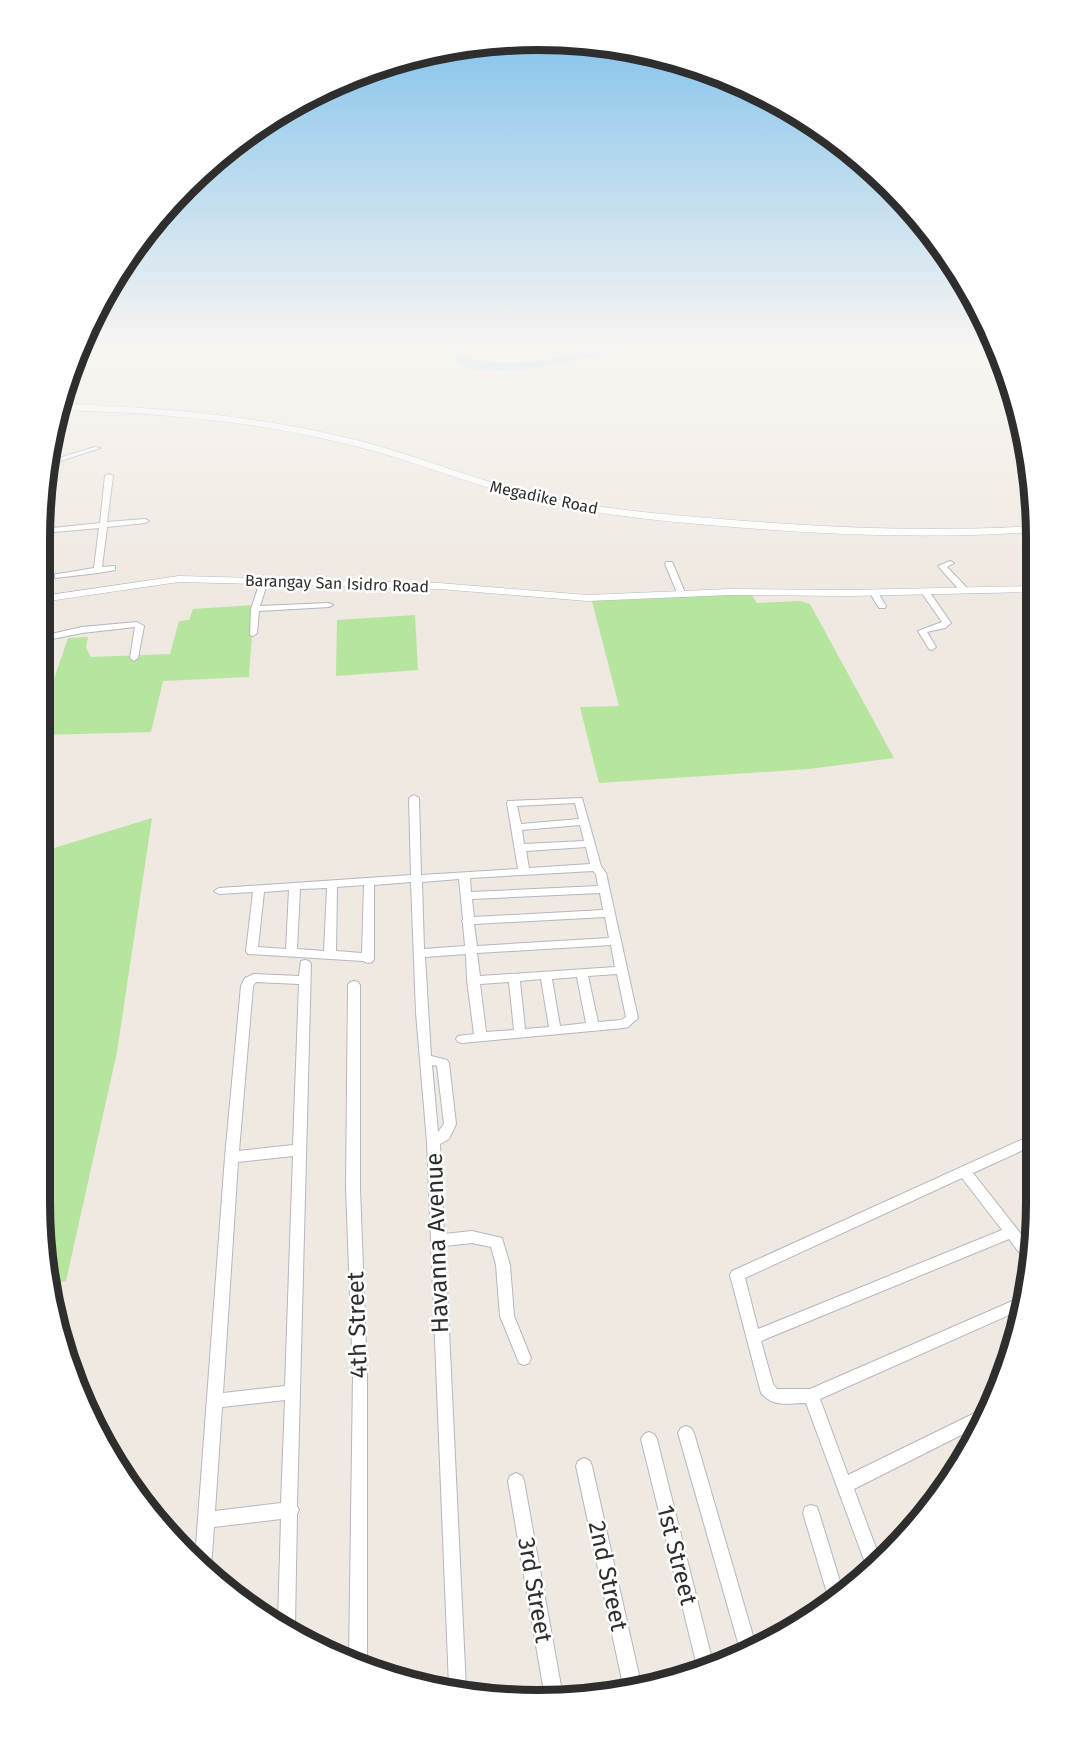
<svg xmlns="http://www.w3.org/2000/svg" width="1075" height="1740" viewBox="0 0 1075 1740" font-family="'Fira Sans',sans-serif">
<rect width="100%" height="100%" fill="#efe9e1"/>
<path fill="#b6e59e" d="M751,594l6,9 43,-2 10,3 84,154 -85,11 -210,14 -19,-76 39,-1 -27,-105z
M254,605l-5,72 -86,4 -12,51 -109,3v-21l26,-76 20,-1 -2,11 5,9 79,-3 9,-33 10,-1 4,-11z
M415,615l3,55 -82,6 1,-56z
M152,818l-35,234 -51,229 -14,3 -13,-82 2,-350z"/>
<path fill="#75cff0" d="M444,345h13c8,26 77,17 100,13 6,-2 11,-5 18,-6 24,-4 49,-7 74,-7 -52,8 -139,38 -189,20l-4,-9z"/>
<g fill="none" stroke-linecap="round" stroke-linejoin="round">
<defs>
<path id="minor" d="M95,447l5,1 -55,18 1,-4z
M44,469l3,2v7l-4,2z
M109,474l4,2 -6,46 38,-3 4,2 -4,2 -38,4 -5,40 13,-1v4l-17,3 -43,5v-4h3l36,-6 5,-40 -56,5v-4l57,-6 5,-47z
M950,561l4,2 -7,4 21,22v4h-6l-24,-27z
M666,562h6l1,2 13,31 -1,2h-3l-4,-2 -13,-31z
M261,579h3l4,2 -8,25 69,-3 4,2 -4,2 -70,4 -2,22 -4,3 -3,-1 1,-26z
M922,590h6l23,33 -6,5 -18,4 9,15 -4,3 -3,-1 -11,-18 24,-9 -21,-30z
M871,591h6l9,15 -1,2h-6l-9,-15z
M137,622l7,4 -6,32 -4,3 -4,-3 5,-31 -53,6 -40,8v-5l40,-9z
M414,795l5,3 2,77 97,-6 -11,-66 1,-2 74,-3 19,68 5,7 32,145 -10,9 -4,1 -162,15 -4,-1 -2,-3 2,-3 16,-2 -7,-54 -1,-26 -41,3 6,99 16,4 2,3 7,61 -7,15 -9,5 4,90 28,-3 30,7 8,27 4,51 17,42 -2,5 -5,2 -5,-2 -19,-47 -4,-51 -5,-18 -19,-4 -27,3 21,443 -17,-3 -22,-544 -11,-129 -5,-131 -37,3v74l-2,3 -4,1 -5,-2 -115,-7 -2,-3 7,-59 -34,2 -5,-3 5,-3 192,-13 -2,-77zM575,803l4,16 -58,5 -4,-18zM580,825l4,16 -60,3 -2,-14zM586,847l4,17 -61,4 -3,-17zM593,871l3,3 2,12 -127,6 -1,-14zM459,879l4,40 -1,2 1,3 2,22 -41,3 -2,-67zM364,885l-2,68 -26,-2 1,-64zM327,888l-3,63 -27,-2 3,-60zM289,890l-3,59 -28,-2 6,-55zM600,893l3,17 -129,7 -2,-18zM605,917l4,21 -132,8 -3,-22zM611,945l4,22 -135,9 -3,-23zM617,974l9,43 -5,3 -23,2 -10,-46zM577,977l9,46 -26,3 -8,-47zM541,979l8,48 -24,2 -5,-48zM509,982l5,48 -28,2 -6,-48zM432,1065l5,1 7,58 -6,8z
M305,960l4,1 2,3 -14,542 2,4 -2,4 -2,112 -2,4 -15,-9 3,-102 -67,8 -3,40 -2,6 -14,-14 30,-402 16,-171 4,-8 9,-4 45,2 2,-15zM256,982l43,2 -6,161 -54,6 14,-165zM293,1156l-8,230 -62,7 15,-231zM285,1400l-4,103 -66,8 7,-104z
M354,981l4,1 2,3v203l7,188v288l-2,4 -16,-8 4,-284 -7,-188 2,-203 2,-3z
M1032,1135v11l-59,27 59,75v17l-5,-2 -18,-24 -248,102 12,43 4,5h33l207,-90 7,-2 -4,13 -200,89 28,76 133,-65 5,-2 3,1 -10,17 -125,63 25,67 -12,12 -61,-165c-20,0 -31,5 -45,-10l-31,-118 2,-4zM962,1178l40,52 -244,99 -13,-51z
M686,1426l5,2 3,5 62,213 -15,7 -63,-220 3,-5z
M649,1432l5,2 3,5 57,228 -15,7 -58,-235 3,-5z
M584,1458l6,3 2,5 49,218 -17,3 -1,-2 -47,-219 2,-5z
M516,1473l6,3 2,5 39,216 -17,3 -1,-2 -37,-217 2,-5z
M811,1505l6,2 2,6 24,78 -13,12 -27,-90 2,-6z"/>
<path id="tertiary" d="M179,576l260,7 148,12 143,-6 119,1 186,-4v6l-186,4 -119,-1 -143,6 -148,-12 -260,-7 -137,20 1,-6z"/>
<path id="secondary" d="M62,404c99,3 197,12 294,36 64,16 125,43 190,57 61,13 124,18 187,23 101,8 201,12 302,6v6c-101,7 -202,3 -302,-5 -63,-5 -126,-11 -187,-24 -67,-14 -129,-42 -195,-58 -95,-24 -192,-32 -290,-35z"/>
</defs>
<use href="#minor" stroke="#b4b7c1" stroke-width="2"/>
<use href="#tertiary" stroke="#b4b7c1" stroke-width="1"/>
<use href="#secondary" stroke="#b4b7c1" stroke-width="1"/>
<use href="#minor" fill="#fff" fill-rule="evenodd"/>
<use href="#tertiary" fill="#fff" fill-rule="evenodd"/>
<use href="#secondary" fill="#fff" fill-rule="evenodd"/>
</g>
<linearGradient id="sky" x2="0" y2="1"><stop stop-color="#7abfeb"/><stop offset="0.59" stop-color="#f8f5f2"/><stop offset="1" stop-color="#f8f5f2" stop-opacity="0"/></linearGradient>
<rect width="1075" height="588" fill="url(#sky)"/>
<g text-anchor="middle" stroke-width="5" stroke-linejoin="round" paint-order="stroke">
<g font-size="16" fill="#2e2e2e" stroke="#fff">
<text transform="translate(544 497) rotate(12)" y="6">Megadike Road</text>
<text transform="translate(337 583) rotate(2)" y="6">Barangay San Isidro Road</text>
</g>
<g font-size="24" fill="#2e2e2e" stroke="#fff">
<text transform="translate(437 1243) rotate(-92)" y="8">Havanna Avenue</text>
<text transform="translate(357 1325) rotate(-92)" y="8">4th Street</text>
<text transform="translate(677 1555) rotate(76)" y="8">1st Street</text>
<text transform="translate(608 1576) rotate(78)" y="8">2nd Street</text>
<text transform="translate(535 1590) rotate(80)" y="8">3rd Street</text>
</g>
</g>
<path d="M0 0H1075V1740H0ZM538 50H538A488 488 0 0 1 1026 538V1202A488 488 0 0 1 538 1690H538A488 488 0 0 1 50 1202V538A488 488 0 0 1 538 50Z" fill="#fff" fill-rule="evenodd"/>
<path fill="none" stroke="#2e2e2e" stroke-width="8" d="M538 50H538A488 488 0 0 1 1026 538V1202A488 488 0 0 1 538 1690H538A488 488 0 0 1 50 1202V538A488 488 0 0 1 538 50Z"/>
</svg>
